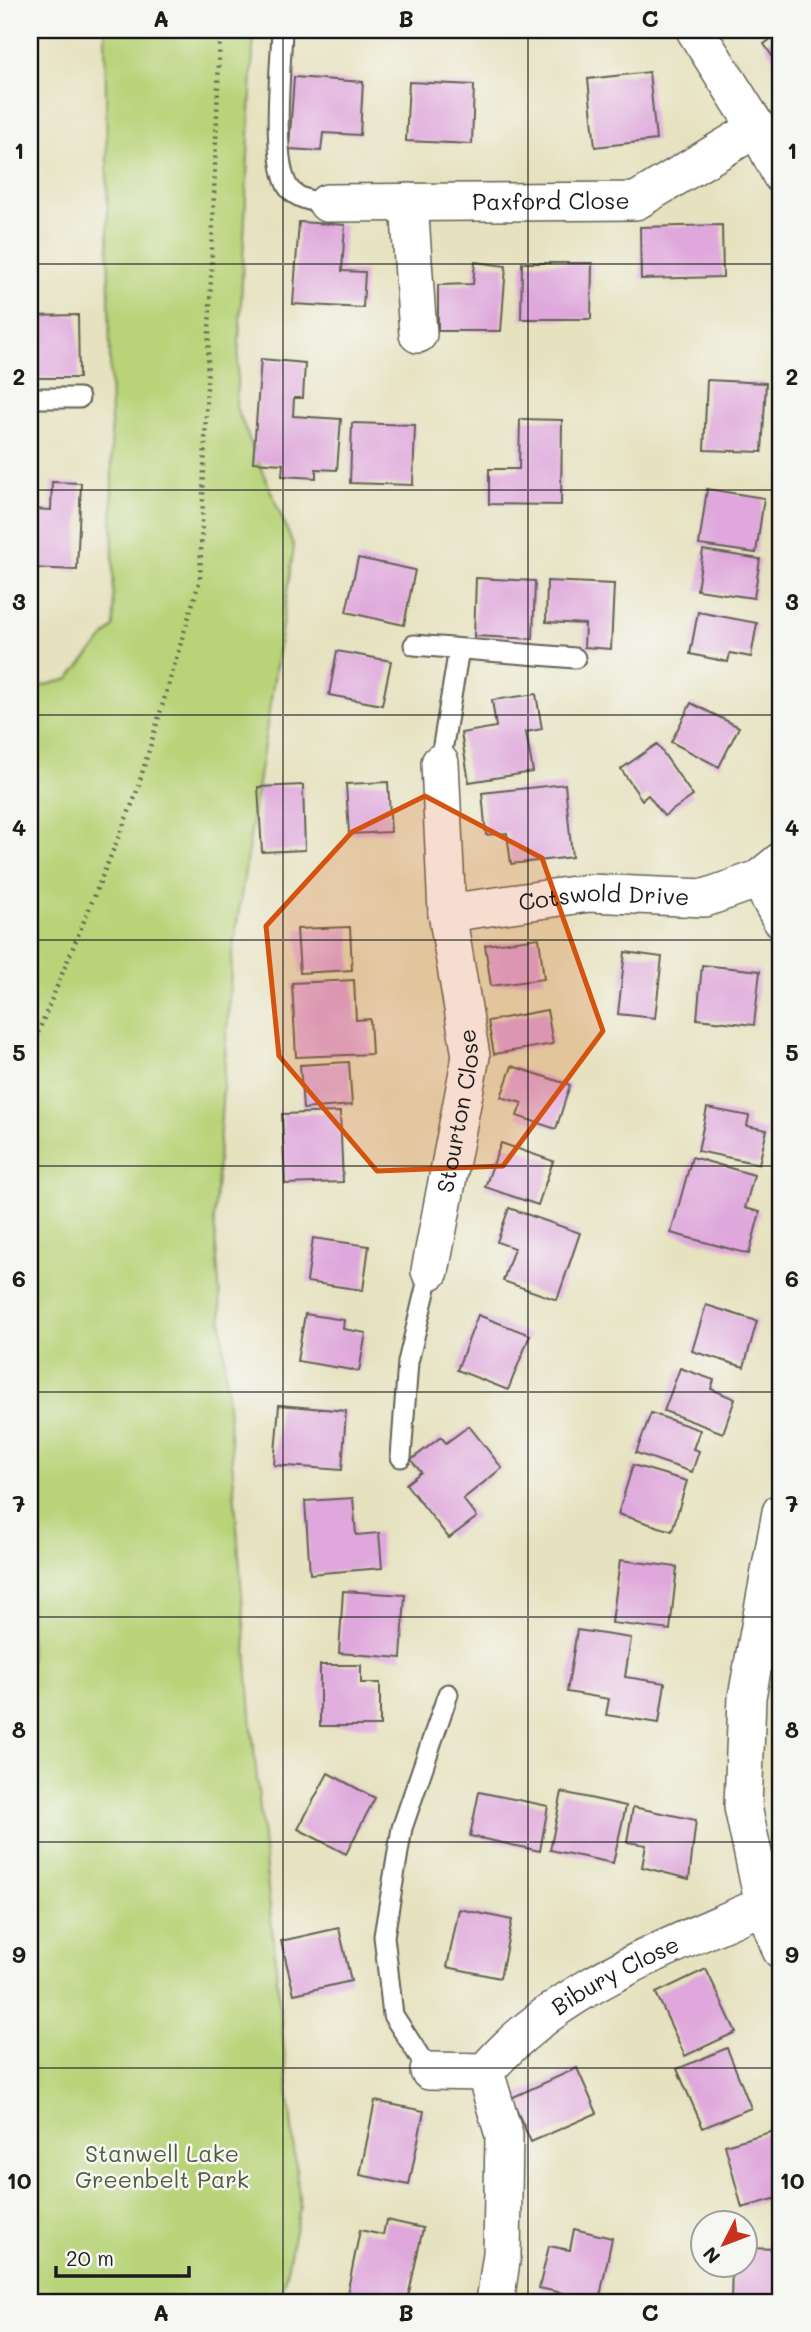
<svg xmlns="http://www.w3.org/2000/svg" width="811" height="2332" viewBox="0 0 811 2332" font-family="Mali,sans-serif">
<rect width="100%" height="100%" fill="#f6f6f2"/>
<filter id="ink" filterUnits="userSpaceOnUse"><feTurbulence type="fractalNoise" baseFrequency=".0143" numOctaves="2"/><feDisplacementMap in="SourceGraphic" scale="14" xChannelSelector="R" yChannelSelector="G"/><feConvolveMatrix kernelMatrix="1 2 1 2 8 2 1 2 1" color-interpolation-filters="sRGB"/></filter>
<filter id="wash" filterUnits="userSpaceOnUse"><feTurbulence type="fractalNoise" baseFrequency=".00686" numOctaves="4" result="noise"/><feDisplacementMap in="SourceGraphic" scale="28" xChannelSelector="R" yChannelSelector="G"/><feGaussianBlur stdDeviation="1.57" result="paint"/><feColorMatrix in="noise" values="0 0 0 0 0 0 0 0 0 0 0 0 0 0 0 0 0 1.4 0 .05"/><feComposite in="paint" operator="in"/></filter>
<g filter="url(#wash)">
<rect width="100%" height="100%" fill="#e6e1be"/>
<path fill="#b8d378" stroke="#6a784a" stroke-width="2" d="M105,30h149l-18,377 58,140 -62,409 -18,263 38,510 48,479 -20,94h-250v-1613l39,-10 45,-53z"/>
<g id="blocks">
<path fill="#dfa7db" d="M560,30h16v1l-15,3z
M781,32v37l-17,-25z
M649,72l7,68 -61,7 -7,-68z
M294,77l69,5 -3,53 -37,-2 -2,18 -32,-2z
M409,82l65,3 -2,59 -66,-3z
M299,222l46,3 -3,46 23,1 -2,36 -70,-4z
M722,225l1,52 -82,2 -1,-52z
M475,262l31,4 -5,65h-63v-46l35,-1z
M522,263h70l-1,56h-70z
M78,315l1,63h-49v-62z
M261,359l44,4 -2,35h-9l-1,18 48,3 -4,51 -21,-1v9l-34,-2 1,-12 -30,-2z
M707,380l59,3 -4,69 -58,-2z
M520,419l42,1 -1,85 -72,-1v-35h30z
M352,423l63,2 -2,60 -63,-2z
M52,482l29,1 -4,87 -47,-2v-59l21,1z
M707,489l57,9 -8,55 -57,-8z
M703,550l57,9 -6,39 -57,-8z
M358,558l57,12 -11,55 -58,-13z
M476,578l59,3 -2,58 -59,-3z
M547,581l67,3 -3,65 -27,-2 1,-23 -39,-2z
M698,612l59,11 -6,34 -21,-4 -2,9 -38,-8z
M337,651l54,10 -9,44 -53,-10z
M536,694l6,35 -16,3 7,40 -64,10 -8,-49 35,-6 -4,-27z
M691,703l48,24 -20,40 -48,-25z
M657,744l36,52 -29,20 -16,-21 -6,5 -21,-31z
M388,782l3,50 -42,2 -3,-50z
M565,784l7,73 -61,7 -4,-31 -21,2 -4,-42z
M303,785l2,65 -43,2 -4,-65z
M350,927l2,43 -52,3 -3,-44z
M539,938l5,41 -53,7 -6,-41z
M625,952l37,5 -7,61 -37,-4z
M702,965l58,6 -6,54 -57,-6z
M354,980l2,40 14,-1 2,35 -76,3 -4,-74z
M547,1010l6,34 -59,10 -6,-33z
M349,1062l3,43 -49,4 -3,-44z
M512,1066l58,19 -14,44 -39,-13 5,-13 -21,-6z
M707,1108l42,8 -2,10 20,4 -8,34 -61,-13z
M340,1112l3,70 -58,2 -3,-70z
M501,1143l52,18 -15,44 -53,-18z
M692,1157l62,18 -9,33 15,4 -11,42 -78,-21z
M509,1208l71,25 -23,67 -54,-19 11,-33 -17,-6z
M313,1238l56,8 -6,44 -56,-8z
M706,1305l51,16 -13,46 -52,-16z
M305,1314l39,6 -1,9 23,4 -7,38 -62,-10z
M478,1315l52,20 -22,55 -51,-20z
M680,1368l34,12 -3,9 24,10 -12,34 -59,-22z
M279,1405l67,6 -4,59 -68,-5z
M651,1413l49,17 -7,19 6,2 -7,21 -56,-19z
M469,1426l33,42 -39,31 14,18 -28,21 -43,-54 15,-12 -10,-12 30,-23 5,6z
M633,1465l54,16 -15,50 -54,-17z
M353,1498l3,37 23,-2 3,35 -72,6 -5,-73z
M620,1560l57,7 -7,63 -58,-7z
M343,1591l62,4 -4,63 -62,-5z
M577,1630l54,8 -6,39 40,6 -6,40 -53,-8 3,-16 -42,-7z
M320,1665h41v18h19v43h-60z
M328,1773l47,25 -29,56 -48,-25z
M479,1792l69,14 -8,45 -70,-15z
M562,1792l64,14 -13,57 -63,-13z
M633,1807l63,13 -7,59 -47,-12 4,-22 -19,-3z
M459,1909l53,11 -12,58 -53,-11z
M339,1928l12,53 -57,13 -13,-53z
M706,1969l30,63 -51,24 -29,-63z
M727,2048l24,60 -48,20 -26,-59z
M577,2068l20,45 -66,29 -20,-44z
M375,2101l49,10 -15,74 -49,-10z
M781,2129v68l-39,11 -17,-63z
M386,2220l37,8 -16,74 -61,-3 14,-69 23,5z
M574,2229l38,9 -13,63 -60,-13 10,-42 21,4z
M744,2248l37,1v53h-50l1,-36h12z"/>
</g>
</g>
<g filter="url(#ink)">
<use href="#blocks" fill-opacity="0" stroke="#636155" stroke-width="2"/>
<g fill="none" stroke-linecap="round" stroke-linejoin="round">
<defs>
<path id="service" d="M282,30c-1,36 -11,128 6,157 8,12 26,15 39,16
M30,398h49
M414,645l161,13
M440,763l19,-114
M401,1457l7,-95 22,-91
M429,2071l-36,-56 -9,-79 18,-108 46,-134"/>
<g id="minor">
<path d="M695,30l62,98 24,47"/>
<path d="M409,202l9,132"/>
<path id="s1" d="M327,203l309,-2 121,-73"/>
<path d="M759,879l22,40"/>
<path id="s2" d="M447,913l142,-20 116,5 54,-19 22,-18"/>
<path id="s3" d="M430,1271l41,-215 -24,-143 -7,-150"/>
<path d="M781,1512l-34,185 -4,110 21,98 17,45"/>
<path d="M429,2071l56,1"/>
<path id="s4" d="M495,2302l7,-48 2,-119 -19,-63c70,-84 181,-123 279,-167"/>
</g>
</defs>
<use href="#service" stroke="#636155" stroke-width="23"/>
<use href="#minor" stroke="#636155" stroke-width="40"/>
<path stroke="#636155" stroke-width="4.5" stroke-dasharray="2 5" stroke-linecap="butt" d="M30,1052l105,-255 65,-218 20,-549"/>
<use href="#service" stroke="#fff" stroke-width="19"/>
<use href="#minor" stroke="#fff" stroke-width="37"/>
</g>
</g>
<path fill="#d4530e" fill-opacity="0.2" stroke="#d4530e" stroke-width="5" stroke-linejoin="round" d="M425,796l117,62 61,173 -100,135 -126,5 -98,-115 -13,-130 86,-94z"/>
<path fill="none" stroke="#1c1c1c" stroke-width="2" stroke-opacity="0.55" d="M283,30v2272M528,30v2272M30,264h751M30,490h751M30,715h751M30,940h751M30,1166h751M30,1392h751M30,1617h751M30,1842h751M30,2068h751"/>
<g text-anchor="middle" stroke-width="5" stroke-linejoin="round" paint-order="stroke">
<g font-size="23" fill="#1c1c1c" stroke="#f6f6f2">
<text dy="8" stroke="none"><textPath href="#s1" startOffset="224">Paxford Close</textPath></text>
<text dy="8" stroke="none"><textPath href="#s2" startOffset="158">Cotswold Drive</textPath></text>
<text dy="8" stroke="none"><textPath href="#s3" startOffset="163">Stourton Close</textPath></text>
<text dy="8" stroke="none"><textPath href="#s4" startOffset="397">Bibury Close</textPath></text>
</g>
<g font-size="23" fill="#535c3c" stroke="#f6f6f2">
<text x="162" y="2162">Stanwell Lake<tspan x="162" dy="26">Greenbelt Park</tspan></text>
</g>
</g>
<rect width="811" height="2332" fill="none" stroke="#f6f6f2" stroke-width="77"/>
<g transform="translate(724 2244) rotate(228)"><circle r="33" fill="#f6f6f2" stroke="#9f9f9c" stroke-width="2"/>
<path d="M0-5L12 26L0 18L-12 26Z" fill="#c8321e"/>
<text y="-10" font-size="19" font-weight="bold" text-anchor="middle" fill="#1c1c1c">N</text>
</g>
<path d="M56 2266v10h133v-10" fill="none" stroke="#1c1c1c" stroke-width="3.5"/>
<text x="66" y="2266" font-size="21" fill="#1c1c1c" stroke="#f6f6f2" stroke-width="5" paint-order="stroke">20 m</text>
<rect x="38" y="38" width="734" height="2256" fill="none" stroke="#1c1c1c" stroke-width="2.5"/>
<g font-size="23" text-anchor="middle" font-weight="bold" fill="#1c1c1c">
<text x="161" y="27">A</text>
<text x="406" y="27">B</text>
<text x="650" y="27">C</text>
<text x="19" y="159">1</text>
<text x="792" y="159">1</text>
<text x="19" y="385">2</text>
<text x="792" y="385">2</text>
<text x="19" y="610">3</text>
<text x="792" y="610">3</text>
<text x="19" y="836">4</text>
<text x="792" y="836">4</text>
<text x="19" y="1061">5</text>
<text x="792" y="1061">5</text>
<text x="19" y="1287">6</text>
<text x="792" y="1287">6</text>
<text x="19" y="1512">7</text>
<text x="792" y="1512">7</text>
<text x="19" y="1738">8</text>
<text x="792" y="1738">8</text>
<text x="19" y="1963">9</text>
<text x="792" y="1963">9</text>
<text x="19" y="2189">10</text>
<text x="792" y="2189">10</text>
<text x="161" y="2321">A</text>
<text x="406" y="2321">B</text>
<text x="650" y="2321">C</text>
</g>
</svg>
